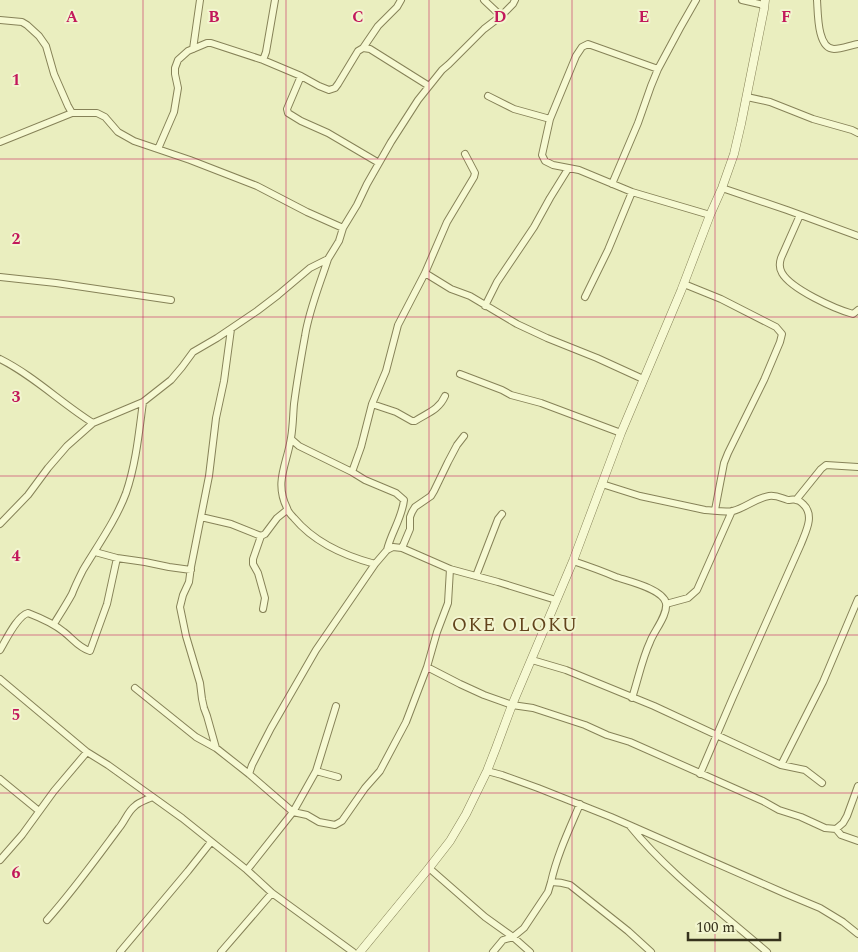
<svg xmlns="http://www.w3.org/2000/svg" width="858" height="952" viewBox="0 0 858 952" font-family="Spectral,serif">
<rect width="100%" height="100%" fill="#eaeebf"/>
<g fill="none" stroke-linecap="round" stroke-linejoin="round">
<defs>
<path id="minor" d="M484,0l17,16
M742,0l22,5
M817,0c1,12 0,49 17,49 8,0 17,-4 24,-5
M0,20l22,2 5,3 12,11 7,10 8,28 14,32 4,7
M363,48l15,-22 19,-19 4,-7
M193,49l7,-49
M263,60l38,16 18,10 10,4 6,-2 3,-4 20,-33 5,-3 7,1 59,37
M658,69l-70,-25 -6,3 -6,9 -26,63 -8,36 3,6 8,4 26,5 53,22 78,23
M301,76l-14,33 1,4 13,8 27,12 51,30
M488,96l26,13 36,10
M747,97l23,5 43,17 39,11 6,3
M0,142l72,-29h25l8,4 13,15 16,9 56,19 67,26 50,26 36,16
M158,149l16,-37 4,-24 -3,-14v-6l3,-8 10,-9 19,-8h4l52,17 3,-8 9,-52
M612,184l26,-61 13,-37 7,-17 22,-41 16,-28
M722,188l65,22 71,26
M800,215l-19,43c-2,6 -2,10 1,15 9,16 53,36 71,41l5,-4
M328,259c-8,25 -19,51 -23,77 -4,22 -8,45 -11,68 -1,11 -1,23 -3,34 -4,26 -17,44 -4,70 1,4 4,7 7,10 20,24 51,38 81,46
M425,273l26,16 19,7 47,28 30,14 50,20 46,21
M0,277l56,6 115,17
M684,284l37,15 55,28 6,7 -2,8 -16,38 -36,73 -4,10 -9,47
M585,297l23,-47 24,-58
M485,306l12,-24 37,-55 16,-29 18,-29
M0,359c34,17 61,44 93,64
M460,374l42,16 9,5 30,8 80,30
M372,404l24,8 16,9h3c12,-8 24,-11 30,-25
M291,439l8,7 53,26 13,8 31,13 8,7c-2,18 -13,33 -17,50
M352,472l9,-25 11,-43 14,-33 12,-46 27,-52 22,-51 27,-45 1,-4 -10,-19
M602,484l38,12 65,14c8,0 19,3 28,1 12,-3 23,-13 36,-15 8,-1 12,2 19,4 3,0 5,-1 8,0 2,0 5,2 7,4 12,11 3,27 -2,40l-68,153 -33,77
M796,500l25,-31 5,-4 32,2
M201,517l30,7 30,12 4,-2 12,-16 10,-8
M0,524l28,-29 20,-27 19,-22 26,-23 50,-21 28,-22 11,-13 11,-15 24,-14 40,-27 21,-16 32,-27 18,-9 11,-18 4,-13 14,-23 10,-21 24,-42 27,-42 24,-30 7,-6 35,-35 17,-13 12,-12 2,-4
M261,536l-8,23v5l5,9 7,25 -2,11
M402,548l8,-19v-12l2,-5 3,-5 16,-11 3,-5 14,-29 9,-17 7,-9
M95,552l22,6 28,4 24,5 22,3
M573,561c15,5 29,10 43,16 12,4 47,12 50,26 2,12 -12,28 -16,39 -8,17 -12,38 -18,56
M476,576l22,-57 4,-5
M666,604l22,-6 9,-8 35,-79
M54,624c6,-10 12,-19 18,-30 3,-8 7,-16 11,-24 15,-25 33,-50 43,-77 10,-29 13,-61 17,-91
M0,650c6,-10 17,-34 28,-37 13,5 25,10 36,19 9,7 15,16 26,19l17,-47 10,-46
M532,660l34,10 88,36 127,59 24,5 17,13
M427,667l10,-35 11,-29 2,-34
M0,679l87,73 21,13 74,53 65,52 25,23 81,59
M135,688l61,49 20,11 33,26 44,38 14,3 12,7 16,3 7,-4 23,-33 15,-17 26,-49 21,-55 33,17 24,11 28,10 21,3 52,17 22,10 23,7 133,59 16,9 22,7 24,11 11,1 7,-6 4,-7 11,-30
M216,748l-9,-32 -3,-8 -2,-9 -2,-16 -14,-47 -6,-29 3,-12 6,-13 2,-15 18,-91 7,-58 8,-37 7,-52
M781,765l42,-83 35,-83
M316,771l22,6
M487,771l15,4 36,13 73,29 173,76 36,15 23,14 15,12
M249,774l3,-9 19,-37 45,-78 59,-86 12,-14 6,-3 9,1 48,21 48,13 58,18
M0,779l39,32
M630,826c39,48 90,85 137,126
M836,829l5,6 17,6
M0,860l22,-25 32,-44 33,-39
M429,868l56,49 28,20 17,15
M247,870l46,-58 23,-41 20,-65
M551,882c6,-27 18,-52 29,-78
M47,920c26,-29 49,-61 72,-92 6,-7 9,-17 16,-22 4,-4 11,-6 17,-9
M120,952l68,-81 23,-29
M221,952l51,-59
M493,952l10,-12 10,-3 11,-9 24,-36 3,-10c7,0 13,1 19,3l58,46 23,21"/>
<path id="tertiary" d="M360,952l69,-84 21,-27 16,-27 21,-43 9,-23 16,-43 61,-144 48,-128 60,-142 29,-76 12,-27 12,-34 7,-30 23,-115 1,-9"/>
</defs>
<use href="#minor" stroke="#868258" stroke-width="8"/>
<use href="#tertiary" stroke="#868258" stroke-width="9"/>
<use href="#minor" stroke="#f6f9d2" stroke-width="6"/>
<use href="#tertiary" stroke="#f6f9d2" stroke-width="8"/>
</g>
<path fill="none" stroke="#c2185b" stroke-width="1" stroke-opacity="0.55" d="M143,0v952M286,0v952M429,0v952M572,0v952M715,0v952M0,159h858M0,317h858M0,476h858M0,635h858M0,793h858"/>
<g text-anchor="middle" stroke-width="4" stroke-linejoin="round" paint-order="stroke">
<g font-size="19" letter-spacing="1" fill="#62441c" stroke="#f2f5cf">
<text x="515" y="631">OKE OLOKU</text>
</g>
</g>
<g font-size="16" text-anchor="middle" font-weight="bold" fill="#c2185b" stroke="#f2f5cf" stroke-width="4" stroke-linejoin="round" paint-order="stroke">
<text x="72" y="22">A</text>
<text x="214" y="22">B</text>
<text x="358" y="22">C</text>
<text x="500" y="22">D</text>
<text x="644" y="22">E</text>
<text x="786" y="22">F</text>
<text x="16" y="85">1</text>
<text x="16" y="244">2</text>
<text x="16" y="402">3</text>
<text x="16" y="561">4</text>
<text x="16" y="720">5</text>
<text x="16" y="878">6</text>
</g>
<path d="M688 932v8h92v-8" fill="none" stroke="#36321c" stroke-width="2.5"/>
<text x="696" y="932" font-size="15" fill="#36321c" stroke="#f2f5cf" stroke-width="4" paint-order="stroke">100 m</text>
</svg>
